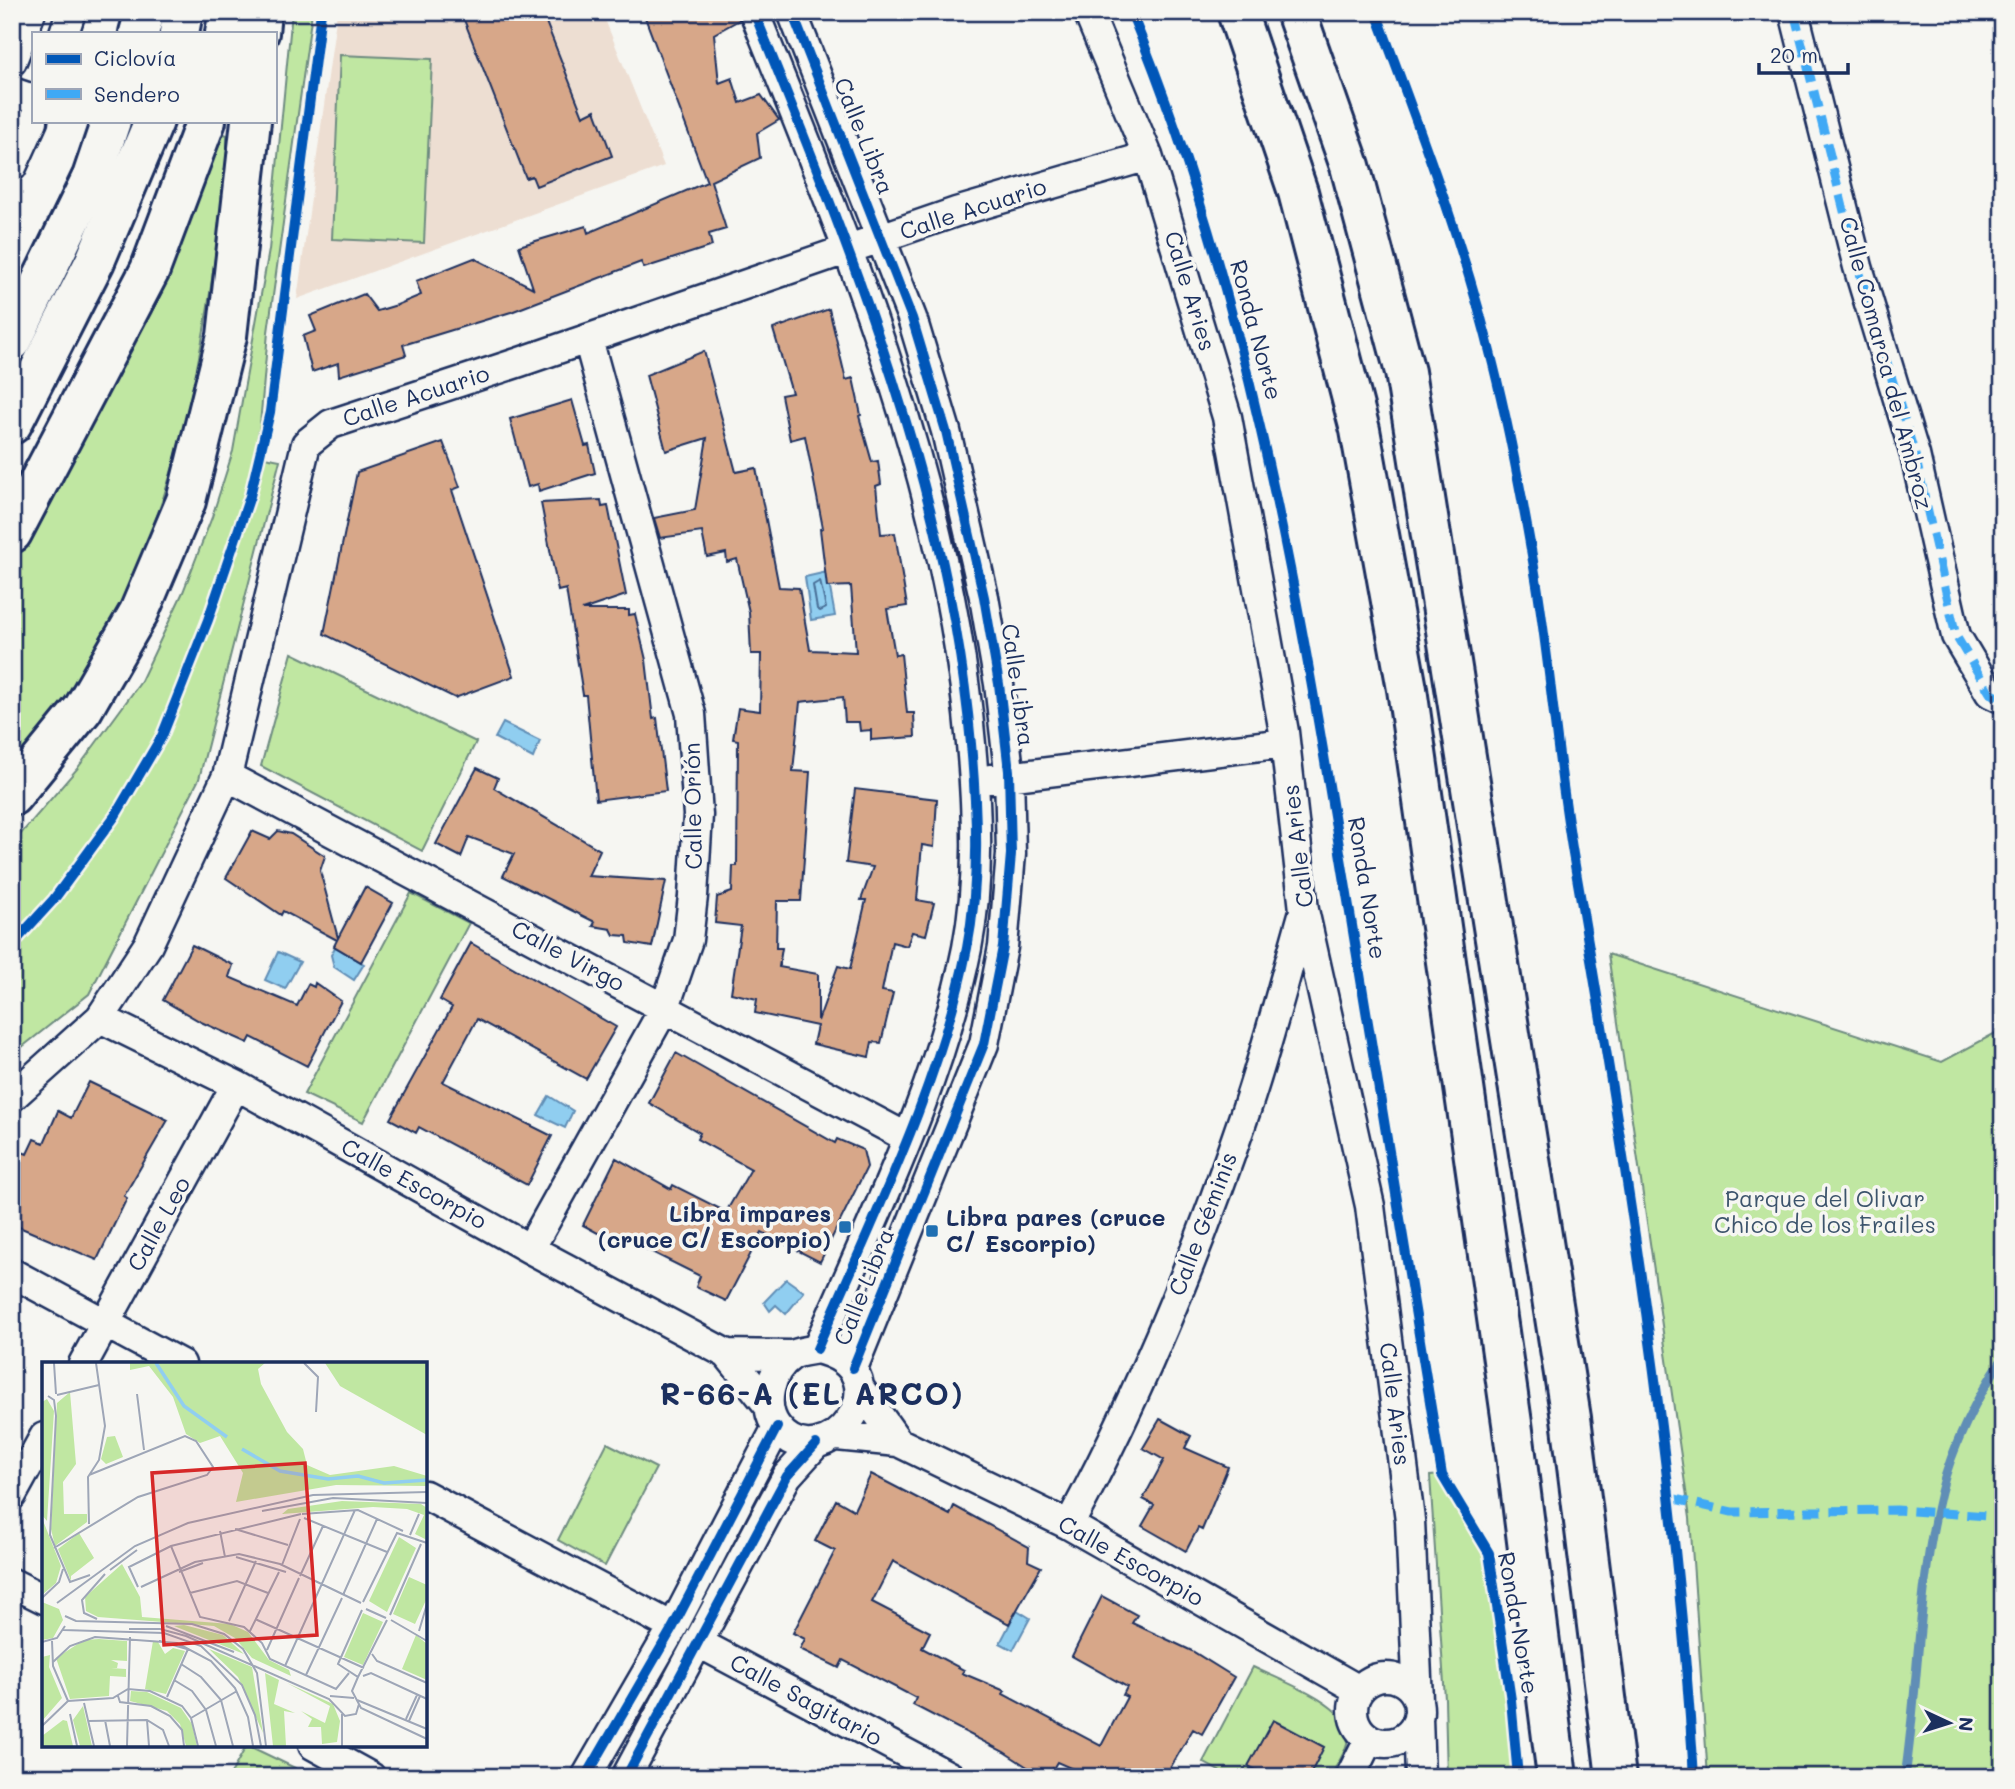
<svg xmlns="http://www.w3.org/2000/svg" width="2015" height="1789" viewBox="0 0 2015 1789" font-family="Mali,sans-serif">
<rect width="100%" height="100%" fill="#f6f6f2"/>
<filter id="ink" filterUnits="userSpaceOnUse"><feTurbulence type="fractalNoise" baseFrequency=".0143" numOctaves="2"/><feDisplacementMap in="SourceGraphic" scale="14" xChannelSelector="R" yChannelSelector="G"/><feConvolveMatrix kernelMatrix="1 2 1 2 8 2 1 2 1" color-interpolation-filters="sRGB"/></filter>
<g filter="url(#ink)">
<path fill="#edded2" d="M337,12h265l62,154 -367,133z"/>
<path fill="#c0e7a2" stroke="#6e8b80" stroke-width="2" d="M292,12h20l-44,320 -8,93 -6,30 26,5 -81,319 -110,215 -77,61v-211l65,-75 63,-86 43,-91 29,-75 21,-66 36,-201z
M340,55l92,4 -8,184 -92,-4z
M219,132l8,3v16c-18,189 -49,382 -158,543 -17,24 -38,47 -57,70v-196l89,-172z
M292,653l184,89 -54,109 -161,-85z
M411,893l58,30 -106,199 -59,-28z
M1608,954l334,108 61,-33v748h-295l-18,-259z
M607,1443l49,25 -51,98 -47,-26z
M1442,1475l47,78 22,147 7,77h-71l-2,-78 -15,-223z
M1253,1667c24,12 92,36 95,65 2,15 -11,32 -18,45h-100l-27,-15z
M247,1745l48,23 -4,9h-62z"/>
<path fill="#90cef0" stroke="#618eb6" stroke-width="2" d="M827,572l8,44 -24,4 -6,-43z
M503,723l37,18 -7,17 -38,-20z
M335,947l29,17 -10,16 -20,-13 -3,-12z
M278,952l22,10 -15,27 -20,-9z
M549,1096l24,15 -8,17 -27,-13z
M786,1279l18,13 -18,22 -10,-9 -6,6 -6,-9z
M1017,1610l13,8 -17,32 -13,-7z"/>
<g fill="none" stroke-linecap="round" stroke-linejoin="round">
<path stroke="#4a6f98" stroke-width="2" d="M820,581l6,27 -6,3 -3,-2 -4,-24z"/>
<path stroke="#618eb6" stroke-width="9" d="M1905,1777c14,-95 13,-192 36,-285 11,-45 36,-96 62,-134"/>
</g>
<path fill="#d7a789" stroke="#1b2f5e" stroke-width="2" d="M461,12h81l41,104 12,-6 17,46 -76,30 -4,-10 -6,2z
M643,12h95l1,8 -25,14 5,49 13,-5 8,25 21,-8 18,25 -22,13 3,25 -49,23 15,48 -17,5 3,12 -68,22 -3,-6 -130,50 -108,33 3,10 -67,21 -1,-13 -26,9 -9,-36 13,-5 -6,-15 54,-22 13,17 20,-6 24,-10 -5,-14 58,-23 59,30 -14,-42 67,-20 2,7 119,-51z
M829,309l17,71 7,-2 8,37 -2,1 13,46 6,-1 3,23 -5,2 5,48 14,-1 12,73 -20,3 8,46 6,-1 6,59h7l1,24 -44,3v-10l-11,1 -1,-9h-14l-2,-25 -43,5 -7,69 17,1 -9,129h-24l-1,47h6l-3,19 39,7v47l20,-55 12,3 16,-69h-5l12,-33 -27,-4 9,-74 82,10 -3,48 -12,-2 -5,55 17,3 -8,32 -14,-3 -5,14 -15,-4 -10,49 11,2 -12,50 -9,-1 -3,15 -56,-13 4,-18 -62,-13 2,-14 -26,-6 10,-67 -26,-3 2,-26 15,-5 1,-26h4l1,-126 -5,-1 5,-31 22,3 1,-57h-10l-2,-42 -12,-53 -10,3 -1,-9 -19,4 -5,-25 -42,6 -6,-20 41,-8 12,-72 -41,13 -20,-76 58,-24 32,121 20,-4 23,119 20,1 11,62 46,2 -5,-66 -24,1 -7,-58 3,-1 -18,-92 -15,4 -9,-45 11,-2 -19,-64z
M572,400l13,46 4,-1 6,28 -56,18 -1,-7 -10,3 -18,-68z
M443,442l17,45 -8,3 62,186 -59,22 -131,-64 33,-162z
M601,500l1,7 6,-1 18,89 -44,15h47v5l6,-1 11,46 7,59 4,-1 9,73 -70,9 -10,-105h-3l-17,-106 -8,2 -17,-88z
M477,768l21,10 -4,10 106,62 -12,26 78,5 -14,66 -24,-4 -1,-7 -13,-1 -3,-6 -18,-3 2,-4 -92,-46 11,-22 -45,-17 -8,20 -25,-13z
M252,831l18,8 8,-8 13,3 34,22 -5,15 18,67 27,-51 28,16 -32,59 -27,-16 3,-6 -54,-29 -2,4 -55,-37z
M471,943l145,84 -30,52 -109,-60 -34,63 109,54 -25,49 -108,-58 -3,6 -26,-14 62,-112 -12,-7z
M192,945l41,20 -4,12 68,29 11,-22 6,3 1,-4 26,18 -34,65 -56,-29 -3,6 -47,-21 -38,-22z
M676,1053l159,90 2,-4 26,11 4,17 -47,95 -58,-30 -36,69 -30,-14 4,-11 -80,-40 -4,7 -33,-18 33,-67 55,31 2,-4 53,27 25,-43 -54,-30 3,-6 -51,-30z
M89,1082l79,38 -44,76 3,2 -30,62 -85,-36v-76l15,6 7,-15 10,4 14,-32 13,7z
M1160,1419l31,17 -6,12 43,19 -26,63 -4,-2 -12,23 -44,-25 12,-21 -11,-6 21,-39 -21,-12z
M871,1474l79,41 4,-9 75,41 -1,14 13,6 -32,57 -116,-63 -21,41 58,30 -8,16 42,22 -2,3 43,18 -2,3 98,52 26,-49 -4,-2 4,-8 -55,-31 30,-60 35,19 -5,8 60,28 42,26 -32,57 -9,-5 -28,48h-74l-34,-15 -9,15h-5l-39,-25 -91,-47 3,-7 -73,-38 -4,8 -39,-19 5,-10 -12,-6 42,-82 -20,-10 21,-41 18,10z
M1273,1720l51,27 -15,30h-38l-23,-11z"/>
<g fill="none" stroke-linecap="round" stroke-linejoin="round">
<defs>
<path id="minor" d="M754,12c95,235 195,477 217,732 6,67 9,138 -4,204 -28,140 -94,270 -150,401
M792,12l120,306 34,113 38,166 15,87 10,87 2,83 -8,93 -19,97 -131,324
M1088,12l60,144 79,261 57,315 20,178 66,296 40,314 8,180
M1794,12l64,255 57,188 41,181 34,57 13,6
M64,33l7,-21
M12,61l19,-49
M12,92l21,7
M12,167l21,-46
M227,776l681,362
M991,779l294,-36
M100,1018l136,67 294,164 197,105 41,51
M12,1097l88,-79 48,-73 79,-169 79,-332 25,-20 189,-62 436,-150 192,-56
M530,1249l135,-242 23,-67 5,-44 5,-81 -7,-101 -103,-375
M12,1273l169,91
M817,1349c96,24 5,138 -40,78 -16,-21 -7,-57 14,-71 7,-5 19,-5 26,-7z
M727,1354l65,1
M83,1364l153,-279
M861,1390l37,52
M837,1436l61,6 171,83 290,165
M12,1495l32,-58
M425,1495l248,132
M1069,1525c71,-131 129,-273 177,-415 22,-65 39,-133 58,-199
M12,1583l32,16
M699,1643l252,134
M1353 1710a33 33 0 1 1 66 0a33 33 0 1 1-66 0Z
M1418,1717l2,60
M313,1745l58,32
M586,1777l87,-150 104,-200
M626,1777l161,-301 29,-32
M1350,1777l19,-38"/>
<path id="primary" d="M179,33l4,-21
M225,33l4,-21
M12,424l83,-163 59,-140
M12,533l138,-263 56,-149"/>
<path id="trunk" d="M1237,12l61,180 62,238 47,259 105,734 45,354
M1296,12l54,154 55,206 166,1046 45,359
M139,33l6,-21
M259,33l2,-21
M12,341l80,-164 19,-56
M12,796l71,-87 56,-97 47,-111 41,-165 24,-215"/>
</defs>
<use href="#minor" stroke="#1b2f5e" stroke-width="33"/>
<use href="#primary" stroke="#1b2f5e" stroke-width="44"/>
<use href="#trunk" stroke="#1b2f5e" stroke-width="44"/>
<use href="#minor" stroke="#f6f6f2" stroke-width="28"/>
<use href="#primary" stroke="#f6f6f2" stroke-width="38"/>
<use href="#trunk" stroke="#f6f6f2" stroke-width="38"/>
<path stroke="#3fa9f5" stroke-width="9" stroke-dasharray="18 9" stroke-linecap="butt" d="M1794,12l64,255 57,188 41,181 34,57 13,6
M1671,1498l61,14 165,-2 106,7
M1996,1777l7,-16"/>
<defs>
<path id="cycleway" d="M754,12c95,235 195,477 217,732 6,67 9,138 -4,204 -28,140 -94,270 -150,401
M792,12l120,306 34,113 38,166 15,87 10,87 2,83 -8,93 -19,97 -131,324
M1131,12c112,270 163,559 210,846 34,206 68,412 101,617l47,78 22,147 7,77
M1376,12c43,116 88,232 117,352 18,72 32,148 44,221 14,90 21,180 36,269 53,307 102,612 121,923
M12,945l42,-46 61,-83 47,-80 46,-116 42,-124 20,-84 51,-400
M586,1777l87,-150 104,-200
M626,1777l161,-301 29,-32"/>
</defs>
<use href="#cycleway" stroke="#f6f6f2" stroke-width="15"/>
<use href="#cycleway" stroke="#0057b8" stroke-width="10"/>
</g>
</g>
<g fill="#1f6fb2" stroke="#f6f6f2" stroke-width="2.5">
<rect x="838" y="1220" width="14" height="14" rx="3.5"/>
<rect x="925" y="1224" width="14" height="14" rx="3.5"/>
</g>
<g text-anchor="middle" stroke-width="7" stroke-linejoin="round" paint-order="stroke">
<g font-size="23" fill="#1b2f5e" stroke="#f6f6f2">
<text transform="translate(864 136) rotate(68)" y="8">Calle Libra</text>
<text transform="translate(973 209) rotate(-18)" y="8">Calle Acuario</text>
<text transform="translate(1190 291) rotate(73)" y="8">Calle Aries</text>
<text transform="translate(1256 330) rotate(75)" y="8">Ronda Norte</text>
<text transform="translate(1886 363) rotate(75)" y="8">Calle Comarca del Ambroz</text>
<text transform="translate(416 396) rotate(-18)" y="8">Calle Acuario</text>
<text transform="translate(1018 685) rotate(82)" y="8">Calle Libra</text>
<text transform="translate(693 806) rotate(-91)" y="8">Calle Orión</text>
<text transform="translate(1298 846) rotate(-97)" y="8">Calle Aries</text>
<text transform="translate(1367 888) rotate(81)" y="8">Ronda Norte</text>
<text transform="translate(568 956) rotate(28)" y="8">Calle Virgo</text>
<text transform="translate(414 1184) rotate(29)" y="8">Calle Escorpio</text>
<text transform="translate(159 1224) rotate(-61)" y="8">Calle Leo</text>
<text transform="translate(1203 1224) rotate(-69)" y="8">Calle Géminis</text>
<text transform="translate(864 1287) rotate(-68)" y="8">Calle Libra</text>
<text transform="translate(1395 1404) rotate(83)" y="8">Calle Aries</text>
<text transform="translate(1131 1561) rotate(29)" y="8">Calle Escorpio</text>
<text transform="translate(1518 1623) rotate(80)" y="8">Ronda Norte</text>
<text transform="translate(806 1700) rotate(28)" y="8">Calle Sagitario</text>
</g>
<g font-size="23" fill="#3c546c" stroke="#f6f6f2">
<text x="1825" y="1207">Parque del Olivar<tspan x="1825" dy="26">Chico de los Frailes</tspan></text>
</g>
<g font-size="23" font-weight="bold" fill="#1b2f5e" stroke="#f6f6f2" text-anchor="end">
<text x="831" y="1222">Libra impares<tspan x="831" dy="26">(cruce C/ Escorpio)</tspan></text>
<text x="946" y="1226" text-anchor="start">Libra pares (cruce<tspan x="946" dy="26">C/ Escorpio)</tspan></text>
</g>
<g font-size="30" font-weight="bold" letter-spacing="2" fill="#1b2f5e" stroke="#f6f6f2">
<text x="812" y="1405">R-66-A (EL ARCO)</text>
</g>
</g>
<g transform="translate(42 1362)">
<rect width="385" height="385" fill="#f6f6f2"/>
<path d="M88,1h135l-7,6 3,15 26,48 16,17 4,16 23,10 64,-9 33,10v10l-91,-1 -100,17 7,-29 -23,-37 -20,7 -14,-9 -13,-37 -24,-31 -19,4zM283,1h102v72l-87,-49zM28,30l6,72 -13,18 1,32h23v8l-32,24 -4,-17 6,-126zM5,37l7,12 -7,110 -5,-6v-113zM73,74l8,21 -17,7 -5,-5 6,-22zM300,139l79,3 6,4v32l-12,-6 9,-19 -17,-6 -34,-2 -91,7 6,-5zM0,156l19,48 -5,17 -14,12zM37,171l15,25 -23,18v5l-13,-32zM357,175l17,11 -29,64 -18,-11zM80,202l18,33 2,20 88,7 18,8 21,28 20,10 2,6 -39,-18 -17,-20 -21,-12 -116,-9 -12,-6 -1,-14zM367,215l18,8v13l-12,26 -22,-10zM0,240l17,7 4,11 -10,18 -11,2zM321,251l20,9 -20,43 -19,-8zM142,263l39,10 21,19 -70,-28zM374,273l11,9v36l-25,-11zM57,277l28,2v20l-16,-1 7,3 -1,5h-6l15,1v8l-16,-1 -1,20 -39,3 -14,-41 28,-18zM111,279l5,1 7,12 8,-6 12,3 -19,43 -21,-5zM167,287l43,18 11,66 -25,-56zM8,293l-1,12 13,31 -20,23v-64zM223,311l14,7 -5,24 21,9 -11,-2 2,35h-13zM245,321l46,21 7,17 -3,21 -30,4 15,-2 -1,-17h-13l4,-8 -11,-8 24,12 5,-17zM89,329l16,1 34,16 11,16 5,22h-11l-6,-22 -13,-13 -37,-10zM41,344l9,40h-12l-7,-26zM21,358l4,1 6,25h-31v-10z" fill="#c0e7a2"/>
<path fill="none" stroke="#90cef0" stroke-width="3.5" d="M114,1l28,43 43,31M200,87l38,22 48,8 30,-3 26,7 43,-3"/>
<path fill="none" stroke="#9ea6b7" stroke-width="2" d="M12,1l2,31M262,1l14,14 -2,35M95,32l7,56M15,33l42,-10M6,34l6,4 2,16 -6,119 20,47 20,-7M220,149l71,-13 94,5M260,152l56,-4 45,21M262,156l83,34M47,162l-1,-47 11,-17 6,-34 -9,-63M193,167l53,16M178,169l5,26M368,173l9,-21M129,184l29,71 44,10 18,16 8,16 66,30 13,-16M12,186l84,-51 69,-22 6,-8 -17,-26 -11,-5 -96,39M194,195l50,15M240,203l18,-46M68,208l27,-20M137,210l24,-9M258,214l23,-50M96,225l-9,-20 42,-21 130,-32M99,225l54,-25 44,-8 41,10 81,39M148,231l47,-12 31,12M301,233l34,-76M0,236l17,-16 4,-13M321,240l34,-69 30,10M15,241l78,-57 53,-23 125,-28 114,-3M324,247l20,9M320,248l-24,54 20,13 29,-57M348,253l31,-71M23,254l11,5 116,3 32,10 19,15 14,24 9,73M55,257l-13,-6 -2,-13 23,-26M213,257l109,49M349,258l36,21M187,259l27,-60M124,264l68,26M87,267h31l26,7 143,63 16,17 11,-2 3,-10M21,268l101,3 37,13 41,39 13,30 6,31M208,269l29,-59M377,269l8,-27M10,279l1,25 15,35M117,279l28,8M0,280l15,-4 8,-12M225,288l32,-72M330,292l5,7 50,22M11,300l17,-16 25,-9 82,6 34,18 24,27 13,29 5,29M139,302l20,13 20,23 12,46M243,304l70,-156M264,313l36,-77M321,314l8,-3 56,26M316,315l-6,14 9,17 66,31M132,318l18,11 14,19 10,36M76,334l2,6 31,4 19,10 12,14 2,16M288,334l24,2M125,335l21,-48M315,338l70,29M42,341l10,43M28,352l7,32M300,352v32M149,356l46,-27M364,357l11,-24M63,358l5,26M105,358l2,26M46,359l59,-1 16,10 6,16M367,359l11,-25M0,364l26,-25 45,-3 15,-9 22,2 32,15 9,12 7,28M85,384l3,-109"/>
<path fill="#d62828" fill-opacity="0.15" stroke="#d62828" stroke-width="3.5" d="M263,101l12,172 -153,10 -12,-172z"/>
<rect width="385" height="385" fill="none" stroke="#1b2f5e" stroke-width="3.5"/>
</g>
<rect width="2015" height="1789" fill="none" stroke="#f6f6f2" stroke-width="42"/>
<rect x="21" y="21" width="1973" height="1747" fill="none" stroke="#1b2f5e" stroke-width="2.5" filter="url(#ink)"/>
<rect x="32" y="32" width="245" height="91" fill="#f6f6f2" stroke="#9ea6b7" stroke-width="2"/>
<rect x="46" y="54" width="35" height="10" fill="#0057b8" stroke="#9ea6b7" stroke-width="2"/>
<text x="94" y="66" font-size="21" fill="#1b2f5e">Ciclovía</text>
<rect x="46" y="89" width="35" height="10" fill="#3fa9f5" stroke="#9ea6b7" stroke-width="2"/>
<text x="94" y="102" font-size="21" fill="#1b2f5e">Sendero</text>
<g transform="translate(1949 1723) rotate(94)" stroke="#f6f6f2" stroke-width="5" paint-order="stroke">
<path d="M0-5L12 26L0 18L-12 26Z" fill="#1b2f5e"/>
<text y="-10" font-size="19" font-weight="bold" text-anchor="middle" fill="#1b2f5e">N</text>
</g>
<path d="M1759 63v10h89v-10" fill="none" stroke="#1b2f5e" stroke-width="3.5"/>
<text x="1770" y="63" font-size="21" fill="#1b2f5e" stroke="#f6f6f2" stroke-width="5" paint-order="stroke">20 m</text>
</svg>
